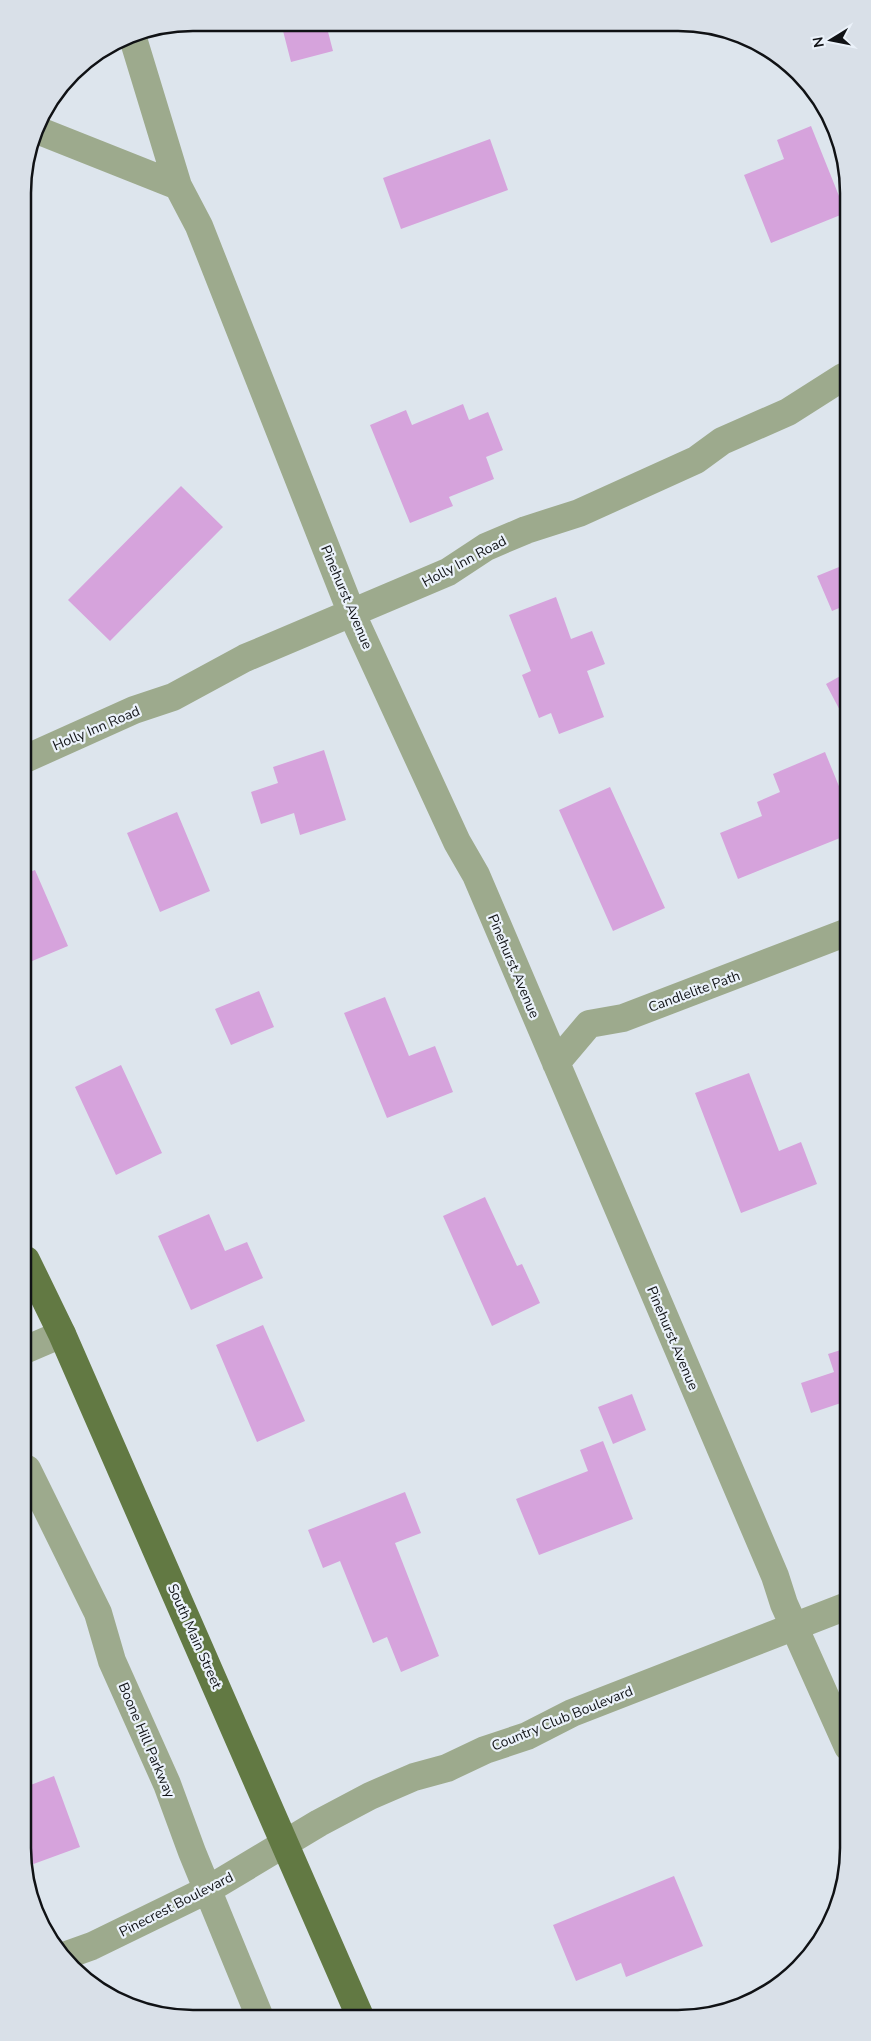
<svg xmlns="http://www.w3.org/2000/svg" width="871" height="2041" viewBox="0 0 871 2041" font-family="'Nunito Sans',sans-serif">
<rect width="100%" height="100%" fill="#dde5ed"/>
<path fill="#d6a3dc" d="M281,23h59v1l-13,4 6,23 -42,11z
M811,126l32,80v8l-72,29 -27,-68 40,-16 -7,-19z
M490,139l18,51 -107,39 -18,-51z
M463,404l6,16 19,-8 15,38 -17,7 8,22 -45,18 4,9 -43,17 -40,-98 36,-15 6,15z
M181,486l42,41 -113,114 -42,-41z
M844,565v41l-12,5 -15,-35z
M556,597l15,42 21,-8 13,33 -18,7 17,46 -45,17 -8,-21 -12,5 -17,-43 9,-4 -22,-56z
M844,674l1,37v9l-19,-36z
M324,750l22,70 -46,15 -6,-22 -33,11 -10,-32 27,-9 -5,-16z
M825,752l20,49v35l-107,43 -18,-46 42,-17 -5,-14 23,-10 -7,-18z
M610,787l55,121 -52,23 -54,-121z
M177,812l33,79 -50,21 -33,-79z
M35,870l33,76 -43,18v-90z
M259,991l15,36 -43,18 -16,-36z
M385,997l24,59 26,-10 18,46 -66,26 -43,-105z
M121,1065l41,88 -46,22 -41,-88z
M749,1073l30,78 22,-9 16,42 -76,29 -46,-120z
M485,1197l32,69 5,-2 18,39 -48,23 -49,-110z
M209,1214l16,37 22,-9 16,36 -72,32 -33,-74z
M263,1325l42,96 -48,21 -41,-97z
M847,1348v53l-36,12 -10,-30 33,-11 -6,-18z
M632,1394l14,36 -33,14 -15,-37z
M603,1441l30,78 -94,36 -23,-56 72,-28 -8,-21z
M405,1492l16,41 -26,10 44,113 -38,16 -14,-35 -14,6 -33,-82 -17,7 -15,-38z
M54,1776l26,71 -52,19v-80z
M674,1876l29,70 -77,31 -5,-14 -45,18 -23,-56z"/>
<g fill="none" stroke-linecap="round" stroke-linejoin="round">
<path stroke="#9daa8d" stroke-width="28" d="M132,35l46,151 21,40 153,388 105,228 19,33 299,701 9,28 64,143
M37,130l141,56
M25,759l109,-49 39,-13 72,-39 203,-86 38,-25 40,-17 53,-17 117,-53 26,-19 66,-29 55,-35
M556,1063l33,-39 34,-6 222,-85
M27,1349l35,-15
M27,1469l71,144 14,48 55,123 25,68 67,163
M64,1956l28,-10 117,-57 110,-66 51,-27 44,-19 33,-9 38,-18 42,-14 45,-23 275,-107"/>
<path stroke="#627943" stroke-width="28" d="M26,1260l36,74 297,680"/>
</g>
<g text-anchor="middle" stroke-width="4.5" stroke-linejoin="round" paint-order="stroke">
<g font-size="14" fill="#101215" stroke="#ebf2fa">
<text transform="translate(464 561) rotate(-28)" y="5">Holly Inn Road</text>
<text transform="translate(347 597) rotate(67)" y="5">Pinehurst Avenue</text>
<text transform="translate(96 728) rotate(-23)" y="5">Holly Inn Road</text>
<text transform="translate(514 966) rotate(67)" y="5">Pinehurst Avenue</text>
<text transform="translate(694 991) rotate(-20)" y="5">Candlelite Path</text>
<text transform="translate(673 1338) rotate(67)" y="5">Pinehurst Avenue</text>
<text transform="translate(195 1636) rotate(66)" y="5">South Main Street</text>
<text transform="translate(562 1718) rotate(-22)" y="5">Country Club Boulevard</text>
<text transform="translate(147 1740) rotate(67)" y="5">Boone Hill Parkway</text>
<text transform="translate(176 1904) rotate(-27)" y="5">Pinecrest Boulevard</text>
</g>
</g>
<path d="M0 0H871V2041H0ZM193 31H678A162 162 0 0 1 840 193V1848A162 162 0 0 1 678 2010H193A162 162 0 0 1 31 1848V193A162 162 0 0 1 193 31Z" fill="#d9e0e8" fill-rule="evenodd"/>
<path fill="none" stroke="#101215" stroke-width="2.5" d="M193 31H678A162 162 0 0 1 840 193V1848A162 162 0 0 1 678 2010H193A162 162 0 0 1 31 1848V193A162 162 0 0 1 193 31Z"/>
<g transform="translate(831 40) rotate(260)" stroke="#ebf2fa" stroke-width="4" paint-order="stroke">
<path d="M0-4L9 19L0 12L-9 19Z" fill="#101215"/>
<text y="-8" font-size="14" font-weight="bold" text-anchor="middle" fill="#101215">N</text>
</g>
</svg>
